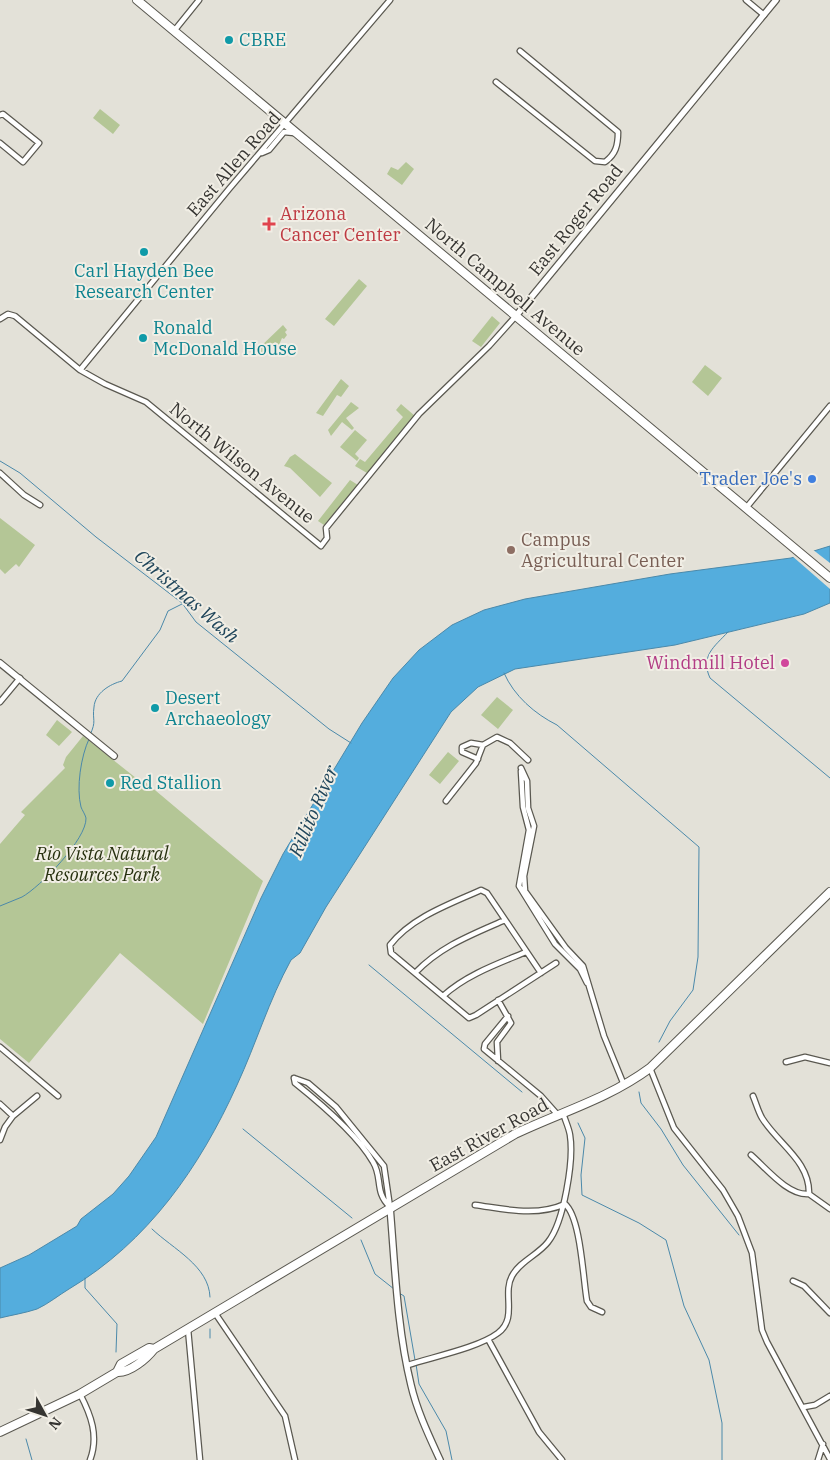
<svg xmlns="http://www.w3.org/2000/svg" width="830" height="1460" font-family="'IBM Plex Serif',serif">
	<style>
		.green { fill: #b4c696 }
		.water { fill: #54addd; stroke: #4b89aa }
		.pier { fill: #e3e1d8 }
		.lines { fill: none; stroke-linecap: round; stroke-linejoin: round }
		.stream { stroke: #4b89aa; stroke-width: 1 }
		.minor-casing { stroke: #5a5850; stroke-width: 7 }
		.tertiary-casing { stroke: #5a5850; stroke-width: 8 }
		.primary-casing { stroke: #5a5850; stroke-width: 10 }
		.minor { stroke: #fff; stroke-width: 4.5 }
		.tertiary { stroke: #fff; stroke-width: 5.5 }
		.primary { stroke: #fff; stroke-width: 8 }
		.culture-dot { fill: #0f9aa8; stroke: #f1eee5; stroke-width: 2 }
		.health-dot { fill: #e0444e; stroke: #f1eee5; stroke-width: 2 }
		.shop-dot { fill: #3f7fe0; stroke: #f1eee5; stroke-width: 2 }
		.education-dot { fill: #8d6e63; stroke: #f1eee5; stroke-width: 2 }
		.hotel-dot { fill: #d1479c; stroke: #f1eee5; stroke-width: 2 }
		.labels { text-anchor: middle; stroke-width: 4; stroke-linejoin: round; paint-order: stroke }
		.culture-label { font-size: 18px; fill: #0d838f; stroke: #f1eee5; text-anchor: start }
		.street-label { font-size: 18px; fill: #363532; stroke: #f1eee5 }
		.health-label { font-size: 18px; fill: #be3a42; stroke: #f1eee5; text-anchor: start }
		.shop-label { font-size: 18px; fill: #366cbe; stroke: #f1eee5; text-anchor: end }
		.education-label { font-size: 18px; fill: #785e54; stroke: #f1eee5; text-anchor: start }
		.hotel-label { font-size: 18px; fill: #b23c85; stroke: #f1eee5; text-anchor: end }
		.park-label { font-size: 18px; font-style: italic; fill: #27310f; stroke: #f1eee5 }
		.water-label { font-size: 19px; font-style: italic; fill: #20465b; stroke: #f1eee5 }
	</style>
	<rect width="100%" height="100%" fill="#e3e1d8"/>
	<path class="green" d="M100 109 120 125 113 134 93 118Z
		M406 162 414 169 402 185 387 174 391 167 398 170Z
		M359 279 367 286 334 326 325 319Z
		M492 316 500 323 481 347 472 341Z
		M283 325 287 330 285 332 287 335 284 339 282 338 279 345 275 342 262 353 258 349Z
		M705 365 722 378 708 396 692 382Z
		M341 379 349 386 341 397 337 395 323 416 316 413Z
		M351 402 359 408 346 418 354 428 352 430 342 422 331 436 328 430Z
		M401 404 415 416 367 473 355 466 360 459 365 462 403 417 396 410Z
		M355 430 367 440 355 454 359 458 357 461 340 447Z
		M295 454 332 483 320 497 290 468 284 466 290 457Z
		M350 480 358 485 324 525 318 521Z
		M0 518 35 545 19 567 16 564 5 574 0 569Z
		M497 697 513 710 498 729 481 715Z
		M57 720 72 732 59 746 46 735Z
		M83 736 141 782 143 780 263 881 203 1024 120 953 29 1063 0 1039V844L25 815 21 812 65 768 63 765 66 757Z
		M448 752 459 761 440 784 429 775Z"/>
	<path class="water" d="M830 546V603L804 614 675 645 515 669 478 687 451 712 326 907 300 953 291 960C269 1000 256 1044 237 1085 200 1167 148 1242 69 1289 59 1295 48 1304 37 1309 25 1313 12 1315 0 1318V1268L29 1255 77 1226 81 1219 113 1194 129 1176 156 1137 261 898 283 854 362 723 393 678 419 650 452 625 484 610 525 599 670 574 791 558Z"/>
	<path class="pier" d="M812 549 830 563V589L791 555Z"/>
	<g class="lines">
		<path class="stream" d="M0 461 20 473 96 537 182 603 196 622 329 729 351 743
			M728 632C714 647 700 656 710 678L830 778
			M504 673C514 696 535 714 557 725L699 847 698 957 693 990 670 1021 659 1042
			M90 735C97 720 92 721 94 707 95 693 110 684 122 681L160 630 168 611 182 604
			M0 906C7 903 15 900 22 897 40 887 87 839 86 818 85 814 82 810 81 807 76 788 81 756 89 739
			M369 965 522 1092
			M639 1092 641 1103 661 1129 683 1165 739 1235
			M578 1123 585 1138 581 1175 582 1195 639 1223 666 1240 684 1306 709 1360 722 1423V1460
			M243 1129 352 1218
			M152 1229C173 1249 209 1266 210 1297
			M361 1240 375 1274 394 1289
			M85 1278V1288L117 1324 116 1352
			M399 1293 404 1296 415 1360
			M210 1329V1338
			M416 1364 419 1384 446 1431 452 1460
			M26 1439 32 1460"/>
		<g class="minor-casing">
			<path id="minor" d="M390 0 229 189 80 370 105 384 146 402 321 546 327 538 326 528 419 414 489 346 515 317
				M746 0 764 15
				M174 31 199 0
				M496 82 595 161 605 162C616 154 618 145 618 132L520 51
				M0 115 3 114 39 143 23 162 0 143
				M262 153 269 150 284 132 294 133
				M0 319 8 314 15 316 80 370
				M0 473 24 495 40 505
				M746 508 830 406
				M0 702 20 678
				M483 745 497 737 510 743 528 760
				M478 759 462 752V747L471 743 483 745
				M521 768 527 781 528 808 534 826 524 876 525 891 566 948 583 966 604 1036 624 1085
				M521 771 523 807 529 830 519 886 555 944 580 969 587 983
				M446 801 476 763 483 745
				M415 973C441 946 471 935 505 920
				M541 973 487 893 481 890C450 904 412 917 390 945L391 953 469 1018 476 1015 556 963
				M443 996C466 975 497 964 526 952
				M508 1016 485 1044 484 1049 541 1096 557 1114
				M0 1047 58 1096
				M498 1061 497 1042 511 1023 498 1000
				M786 1062 805 1057 830 1063
				M650 1068 674 1128 723 1190 738 1216 752 1253 762 1330 767 1342 830 1459
				M294 1078 308 1083 336 1107 384 1166 390 1207
				M294 1078 295 1083C320 1103 357 1134 373 1162 383 1178 374 1192 390 1207
				M753 1096C756 1103 758 1111 762 1118 778 1144 810 1161 809 1194
				M0 1104 13 1116
				M0 1140 5 1127 13 1116 37 1096
				M751 1155C766 1168 788 1196 809 1194
				M809 1194 830 1209
				M565 1204C581 1218 583 1279 587 1301L591 1307 602 1312
				M475 1205C505 1209 536 1217 565 1204
				M793 1281 804 1286 830 1313
				M215 1313 285 1416 295 1460
				M188 1329 200 1460
				M488 1339 539 1432 562 1460
				M408 1365C432 1357 478 1348 498 1333 518 1318 502 1294 512 1276 520 1261 538 1255 548 1242 564 1222 574 1160 570 1135 569 1128 565 1120 563 1113
				M80 1394C91 1415 99 1436 90 1460
				M804 1407 815 1405 830 1396
				M818 1460 823 1444"/>
		</g>
		<g class="tertiary-casing">
			<path id="tertiary" d="M515 317 776 0
				M0 663 114 756
				M390 1207C395 1266 397 1328 411 1385 417 1411 429 1436 440 1460"/>
		</g>
		<g class="primary-casing">
			<path id="primary" d="M137 0 830 578
				M154 1349 149 1348 121 1364 117 1372C130 1373 147 1358 154 1349L515 1134C561 1112 608 1099 650 1068L830 892
				M0 1432 80 1394 117 1372"/>
		</g>
		<use href="#minor" class="minor"/>
		<use href="#tertiary" class="tertiary"/>
		<use href="#primary" class="primary"/>
	</g>
	<g class="culture-dot">
		<circle cx="229" cy="40" r="5"/>
		<circle cx="144" cy="252" r="5"/>
		<circle cx="143" cy="338" r="5"/>
		<circle cx="155" cy="708" r="5"/>
		<circle cx="110" cy="783" r="5"/>
	</g>
	<path class="health-dot" d="M266.5 216.5h5v5h5v5h-5v5h-5v-5h-5v-5h5z"/>
	<circle class="shop-dot" cx="812" cy="479" r="5"/>
	<circle class="education-dot" cx="511" cy="550" r="5"/>
	<circle class="hotel-dot" cx="785" cy="663" r="5"/>
	<g class="labels">
		<g class="culture-label">
			<text x="239" y="46">CBRE</text>
			<text x="144" y="277" text-anchor="middle">Carl Hayden Bee<tspan x="144" dy="21">Research Center</tspan></text>
			<text x="153" y="334">Ronald<tspan x="153" dy="21">McDonald House</tspan></text>
			<text x="165" y="704">Desert<tspan x="165" dy="21">Archaeology</tspan></text>
			<text x="120" y="789">Red Stallion</text>
		</g>
		<g class="street-label">
			<text transform="translate(234 164) rotate(-49)" y="6">East Allen Road</text>
			<text transform="translate(576 220) rotate(-51)" y="6">East Roger Road</text>
			<text transform="translate(505 287) rotate(40)" y="6">North Campbell Avenue</text>
			<text transform="translate(242 463) rotate(39)" y="6">North Wilson Avenue</text>
			<text transform="translate(489 1135) rotate(-29)" y="6">East River Road</text>
		</g>
		<g class="health-label">
			<text x="280" y="220">Arizona<tspan x="280" dy="21">Cancer Center</tspan></text>
		</g>
		<g class="shop-label">
			<text x="802" y="485">Trader Joe's</text>
		</g>
		<g class="education-label">
			<text x="521" y="546">Campus<tspan x="521" dy="21">Agricultural Center</tspan></text>
		</g>
		<g class="hotel-label">
			<text x="775" y="669">Windmill Hotel</text>
		</g>
		<g class="park-label">
			<text x="102" y="860">Rio Vista Natural<tspan x="102" dy="21">Resources Park</tspan></text>
		</g>
		<g class="water-label">
			<text transform="translate(187 596) rotate(41)" y="7">Christmas Wash</text>
			<text transform="translate(313 811) rotate(-67)" y="7">Rillito River</text>
		</g>
	</g>
	<g transform="translate(45 1415) rotate(130)" stroke="#f1eee5" stroke-width="4" paint-order="stroke">
	<path d="M0-4L9 19L0 12L-9 19Z" fill="#363532"/>
	<text y="-8" font-size="14" font-weight="bold" text-anchor="middle" fill="#363532">N</text>
	</g>
</svg>
